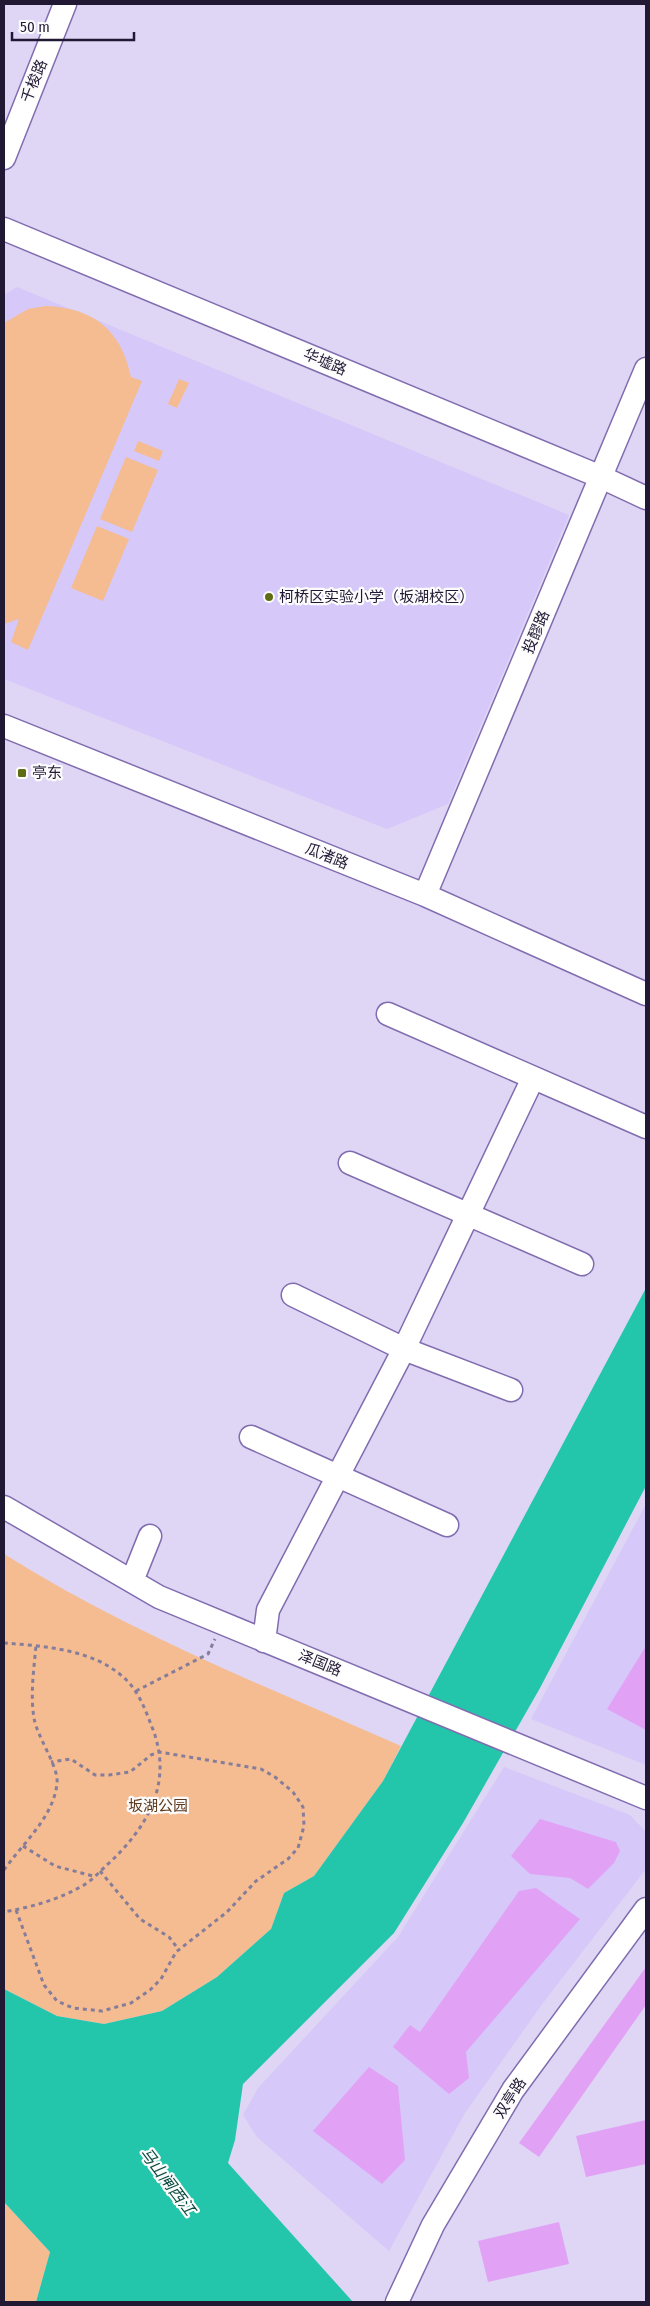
<svg xmlns="http://www.w3.org/2000/svg" width="650" height="2306" font-family="'Fira Sans Condensed','Noto Sans SC',sans-serif">
	<style>
		.built { fill: #d6c8f9 }
		.green { fill: #f5bc91 }
		.water { fill: #24c6ab }
		.building { fill: #e1a2f5 }
		.lines { fill: none; stroke-linecap: round; stroke-linejoin: round }
		.minor-casing { stroke: #816caf; stroke-width: 25 }
		.path { stroke: #867d9a; stroke-width: 3; stroke-dasharray: 4 4; stroke-linecap: butt }
		.minor { stroke: #fff; stroke-width: 22 }
		.poi-dot { fill: #5f6c14; stroke: #fcfcfc; stroke-width: 2 }
		.labels { text-anchor: middle; stroke-width: 4.5; stroke-linejoin: round; paint-order: stroke }
		.street-label { font-size: 15px; fill: #211833; stroke: #fcfcfc }
		.poi-label { font-size: 15px; fill: #211833; stroke: #fcfcfc; text-anchor: start }
		.park-label { font-size: 15px; fill: #5c391d; stroke: #fcfcfc }
		.water-label { font-size: 16px; font-style: italic; fill: #0a4b40; stroke: #fcfcfc }
	</style>
	<rect width="100%" height="100%" fill="#ded6f4"/>
	<path class="built" d="M17 287 569 515 448 804 387 829 4 679V295Z
		M646 1504V1765L531 1719Z
		M504 1767 630 1815 646 1832V1869L543 2003 465 2113 389 2251 257 2137 243 2115 258 2088 398 1937Z"/>
	<path class="green" d="M46 306C94 308 121 330 131 377L142 381 28 650 11 642 19 619 4 624V323L28 309Z
		M179 379 189 383 177 408 168 404Z
		M138 441 163 451 159 461 134 451Z
		M126 457 158 470 132 532 100 519Z
		M97 526 129 539 103 601 71 588Z
		M4 1554C128 1632 267 1687 401 1746L383 1781 314 1876 284 1893 271 1929 217 1977 162 2011 104 2024 57 2016 4 1989Z
		M4 2202 50 2252 36 2302H4Z"/>
	<path class="water" d="M646 1288V1486L540 1688 463 1823 394 1933 243 2084 235 2140 228 2163 353 2302H36L50 2252 4 2202V1989L57 2016 104 2024 162 2011 217 1977 271 1929 284 1893 314 1876 383 1781Z"/>
	<path class="building" d="M646 1646V1730L607 1709Z
		M540 1819 616 1842 620 1851 614 1863 588 1889 570 1878 530 1874 511 1856Z
		M536 1888 580 1919 466 2052 469 2078 449 2094 393 2047 410 2025 420 2032 519 1891Z
		M646 1967V2005L539 2157 519 2143Z
		M369 2067 398 2086 405 2160 382 2184 313 2131Z
		M646 2120V2164L586 2177 576 2136Z
		M559 2222 569 2264 488 2282 478 2241Z"/>
	<g class="lines">
		<g class="minor-casing">
			<path id="minor" d="M4 158 65 4
				M4 229 601 477 646 498
				M4 726 425 895 646 994
				M425 895 646 369
				M388 1014 646 1127
				M350 1163 582 1264
				M293 1295 404 1349 511 1390
				M251 1437 447 1525
				M4 1507 159 1597 646 1798
				M132 1581 150 1536
				M264 1641 268 1610 404 1349 533 1078
				M397 2302 433 2225 513 2090 646 1909"/>
		</g>
		<path class="path" d="M4 1643C43 1646 91 1649 122 1676 138 1689 145 1709 152 1727 174 1782 148 1827 108 1864 100 1871 92 1881 82 1886 58 1900 31 1907 4 1912
			M136 1691 208 1654 215 1639
			M23 1846 55 1866 93 1876
			M4 1870C22 1844 54 1817 57 1783 59 1767 37 1737 34 1718 30 1694 34 1669 36 1645
			M100 1871 140 1919 169 1937 179 1950
			M16 1910 44 1985 57 2001 73 2008 102 2011 131 2003 150 1990 161 1979 176 1952 227 1912 256 1881 288 1859 298 1848 304 1826 303 1807 293 1792 275 1777 261 1769 159 1752 151 1755 130 1772 109 1775H95L71 1759 51 1762"/>
		<use href="#minor" class="minor"/>
	</g>
	<g class="poi-dot">
		<circle cx="269" cy="597" r="5"/>
		<rect x="17" y="768" width="10" height="10" rx="2.5"/>
	</g>
	<g class="labels">
		<g class="street-label">
			<text transform="translate(34 81) rotate(-68)" y="5">千梭路</text>
			<text transform="translate(325 362) rotate(23)" y="5">华墟路</text>
			<text transform="translate(536 632) rotate(-67)" y="5">投醪路</text>
			<text transform="translate(327 856) rotate(22)" y="5">瓜渚路</text>
			<text transform="translate(320 1663) rotate(22)" y="5">泽国路</text>
			<text transform="translate(510 2098) rotate(-57)" y="5">双亭路</text>
		</g>
		<g class="poi-label">
			<text x="279" y="602">柯桥区实验小学（坂湖校区）</text>
			<text x="32" y="778">亭东</text>
		</g>
		<g class="park-label">
			<text x="158" y="1811">坂湖公园</text>
		</g>
		<g class="water-label">
			<text transform="translate(168 2181) rotate(53)" y="6">马山闸西江</text>
		</g>
	</g>
	<rect width="650" height="2306" fill="none" stroke="#211833" stroke-width="10"/>
	<path d="M12 32v8h122v-8" fill="none" stroke="#211833" stroke-width="2.5"/>
	<text x="20" y="32" font-size="15" fill="#211833" stroke="#fcfcfc" stroke-width="4" paint-order="stroke">50 m</text>
</svg>
